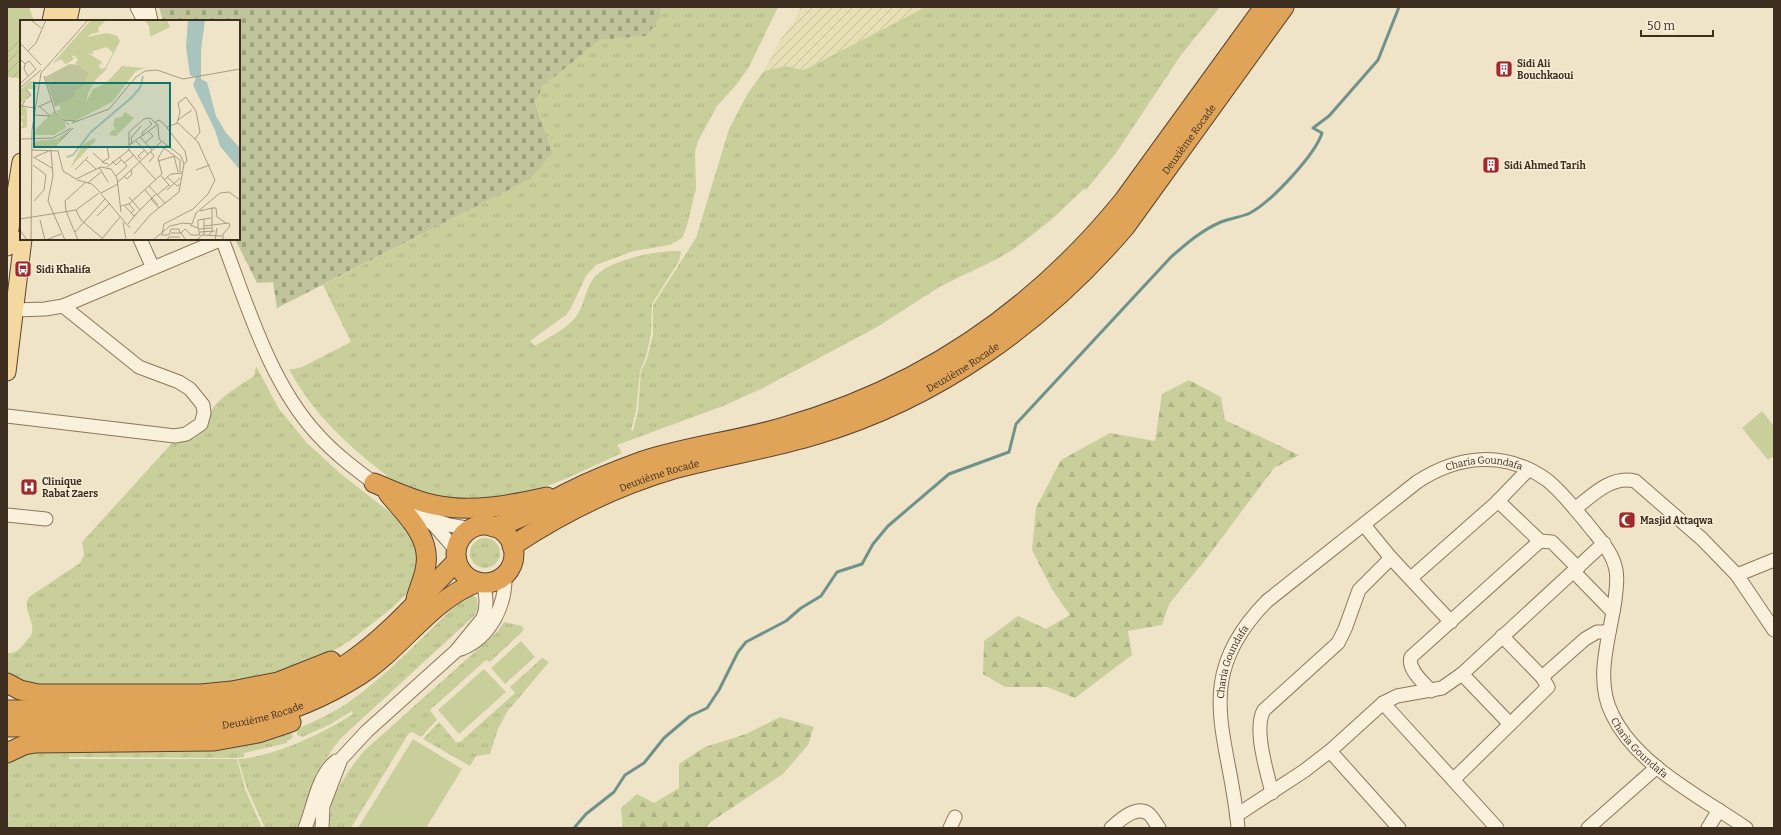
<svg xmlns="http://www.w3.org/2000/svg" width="1781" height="835" font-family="Bitter,serif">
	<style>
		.farmland { fill: url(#farmland-furrows) }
		.grass { fill: url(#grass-tufts) }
		.forest { fill: url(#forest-firs) }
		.cemetery { fill: url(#cemetery-stones) }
		.park { fill: #c9cf9b }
		.garden { fill: url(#garden-furrows) }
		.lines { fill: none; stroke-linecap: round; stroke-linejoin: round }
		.stream { stroke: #6f938a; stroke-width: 3 }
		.minor-casing { stroke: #8d765c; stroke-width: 15 }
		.major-casing { stroke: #5b4430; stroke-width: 19 }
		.highway-casing { stroke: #5b4430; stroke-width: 21 }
		.minor { stroke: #faf1dc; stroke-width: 13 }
		.major { stroke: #f3d9a0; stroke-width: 17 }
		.highway { stroke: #e0a458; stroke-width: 19 }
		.labels { text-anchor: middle; stroke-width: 3; stroke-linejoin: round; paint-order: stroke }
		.poi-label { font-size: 10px; font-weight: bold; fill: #3d2e20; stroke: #f7eed8; text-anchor: start }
		.street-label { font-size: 10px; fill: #3d2e20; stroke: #f7eed8 }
		.inset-river { fill: none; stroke: #a9c4bc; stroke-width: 2 }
		.inset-road { fill: none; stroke: #a89b85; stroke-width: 1 }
		.view { fill: #0f766e; fill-opacity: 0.15; stroke: #0f766e; stroke-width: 2 }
		.inset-edge { fill: none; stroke: #3d2e20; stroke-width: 2 }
	</style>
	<defs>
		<pattern id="farmland-furrows" width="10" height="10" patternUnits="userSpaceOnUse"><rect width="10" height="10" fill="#e6deb5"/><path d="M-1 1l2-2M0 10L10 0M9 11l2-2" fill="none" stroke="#c6bf9b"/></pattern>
		<pattern id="grass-tufts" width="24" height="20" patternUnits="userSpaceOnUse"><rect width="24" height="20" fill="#c9cf9b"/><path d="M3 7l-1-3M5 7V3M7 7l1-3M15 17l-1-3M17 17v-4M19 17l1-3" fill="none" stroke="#aeb285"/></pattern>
		<pattern id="forest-firs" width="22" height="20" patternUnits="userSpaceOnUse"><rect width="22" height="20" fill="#c9cf9b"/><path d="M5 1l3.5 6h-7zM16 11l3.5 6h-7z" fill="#aeb285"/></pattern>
		<pattern id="cemetery-stones" width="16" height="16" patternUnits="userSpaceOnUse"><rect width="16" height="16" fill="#bfc49a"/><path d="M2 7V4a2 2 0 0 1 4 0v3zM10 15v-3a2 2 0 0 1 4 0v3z" fill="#9ca07d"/></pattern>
		<pattern id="garden-furrows" width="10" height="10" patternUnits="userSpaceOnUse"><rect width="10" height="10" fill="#c9cf9b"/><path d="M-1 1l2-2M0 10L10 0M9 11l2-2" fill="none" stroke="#aeb285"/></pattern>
	</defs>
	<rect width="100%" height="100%" fill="#f0e4c8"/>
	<path class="farmland" d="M801 7H926L806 69 801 70 787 66 764 71 780 40 795 20Z"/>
	<path class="grass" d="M661 7H778L749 67 737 84 717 106 698 141 695 152 696 189 686 229 682 238 670 245 634 251 596 265 586 276 571 308 566 315 530 341 535 346C547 338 565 330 575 318 584 307 585 290 593 279 607 260 657 250 680 251L681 253 679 261 652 304 651 334 646 357 640 371 636 411 631 430 633 431 638 411 641 371 647 359 653 335V305L696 238 729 129 748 93 764 71 787 66 801 70 806 69 926 7H1220L1181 55 1116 153 1086 190 1084 189 1051 220 1014 249 997 259 941 286 877 327 761 389 723 406 617 445 622 453C593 466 562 482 532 491 501 501 450 504 418 493 396 485 378 469 360 454 331 429 307 403 289 369H295L300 367V368L351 342 323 285 532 178 553 153 535 101 543 86 600 40 647 36 660 17Z
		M256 366 279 409 307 443 341 474 405 524 420 551 416 584 392 608 351 640 328 654 298 668 223 685 30 687 7 674V653C15 654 18 650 23 645 26 641 29 638 31 635 37 622 21 610 29 597L80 563 84 555 82 542 174 441C190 442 203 436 209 421 211 417 210 412 212 409 222 395 241 385 254 376Z
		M470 553a15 15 0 1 1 30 0a15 15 0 1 1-30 0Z
		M472 595 477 598 478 608 475 615 340 739 331 751 316 776 297 828H265L247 789 238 759C273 757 324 733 353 714L352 711 329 725 302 737 297 735V729C315 721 333 713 349 702 390 673 424 635 460 601Z
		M504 622 522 626 524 630 490 662 486 660 430 710 437 720 421 737 412 732 409 733 351 828H330C326 800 347 772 364 751L498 631Z
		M542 658 549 662 507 712 498 729 490 754 476 756 470 766 423 739 439 722 456 742H460L515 693 510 687Z
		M290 731 293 736 291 739 287 741V743L244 753V757L236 758 69 757V759H237L245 789 262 828H7V764L22 753Z"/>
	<path class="forest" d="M1189 380 1221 397 1225 420 1299 455 1274 468 1206 559 1169 604 1162 625 1128 631 1132 655 1075 698 1047 687H1005L983 674 984 641 1018 616 1046 629 1070 615 1052 589 1032 550 1036 508 1061 460 1110 433 1155 441 1162 394Z
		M780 717 814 727 808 745 783 774 709 823 706 828H623L621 808 637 794 654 803 679 788V764L705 747 746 734Z"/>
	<path class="cemetery" d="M159 7H661L660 17 647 36 600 40 543 86 535 102 553 153 532 178 277 308 273 282 257 283 235 239H239V21H163Z"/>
	<path class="park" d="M7 7H29L34 21H21V78L7 77Z
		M1762 411 1774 426V456L1768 460 1742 428Z
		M521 641 535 657 505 684 491 668Z
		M484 669 506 692 459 734 438 710Z
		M413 739 462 769 426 828H358Z"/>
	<path class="garden" d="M21 38V78L7 77V42L15 41Z"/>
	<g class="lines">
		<path class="stream" d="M574 828 586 814 614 792 625 775 644 763 664 738 690 716 707 708 719 690 738 652 746 642 786 621 801 608 821 596 837 572 862 564 873 544 888 526 949 474 1009 452 1016 424 1171 257C1187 243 1202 230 1221 222 1231 218 1242 217 1250 213 1271 202 1315 155 1322 133L1313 128 1329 116 1378 60 1399 7"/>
		<g class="minor-casing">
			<g id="minor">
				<path d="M137 7 144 21"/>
				<path d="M148 7 151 21"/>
				<path d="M140 239 153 268"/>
				<path d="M222 239C247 304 270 384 318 435 336 455 359 472 381 488"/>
				<path d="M14 310 45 309 63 306 222 239"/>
				<path d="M7 416 175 436 186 434 201 424 204 413 203 405 190 389 179 382 139 367 63 306"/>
				<path d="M1498 501 1540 541 1552 542 1578 568"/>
				<path d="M402 502 434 525 456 550"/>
				<path d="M1575 509C1592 495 1612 475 1635 481L1702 539 1737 575 1774 630"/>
				<path d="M7 515 46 519"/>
				<path d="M431 519 449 525 472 529"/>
				<path d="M1364 525 1391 558 1451 622"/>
				<path d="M1574 572 1613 612"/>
				<path d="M1737 575 1774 560"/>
				<path d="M1411 578 1496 503 1528 470"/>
				<path d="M461 649C491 637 506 605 505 575"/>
				<path d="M1462 674 1510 724"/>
				<path d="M1542 677 1585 639 1597 632H1609"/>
				<path d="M1431 691C1423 682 1407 669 1411 657L1540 541"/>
				<path d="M1383 703 1497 828"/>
				<path d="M1330 751 1399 828"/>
				<path d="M1454 779 1548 687 1542 677 1502 636"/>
				<path d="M1272 793C1267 772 1253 728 1264 710L1338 643 1345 629 1359 590 1391 558"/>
				<path d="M1237 815 1304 771 1330 751 1383 703 1397 696 1442 688 1462 674 1604 543"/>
				<path d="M305 828C314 807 317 776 336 761"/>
				<path d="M322 828 323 806 341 759 367 731 456 651 483 618C488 606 486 595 483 583"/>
				<path d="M950 828 955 817"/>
				<path d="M1111 828C1120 820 1138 803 1150 815 1153 818 1156 824 1159 828"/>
				<path id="s1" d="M1238 828C1230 735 1189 680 1267 601L1417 482C1458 455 1505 450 1547 480 1562 492 1574 508 1586 522 1598 538 1612 550 1616 570 1618 580 1616 590 1615 600 1610 637 1594 678 1612 714 1636 765 1701 797 1746 828"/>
				<path d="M1588 828 1657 767"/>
				<path d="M1708 828 1719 810"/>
			</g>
		</g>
		<g class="major-casing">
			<path id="major" d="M51 21 54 7
				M68 21 71 7
				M7 247 21 162
				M7 372 23 239"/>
		</g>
		<g class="highway-casing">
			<g id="highway">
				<path d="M374 483C394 491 414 501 435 505 472 513 511 505 547 497"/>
				<path d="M388 493C404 513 430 535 426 564 425 576 419 588 416 599"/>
				<circle cx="485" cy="554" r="29"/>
				<path d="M493 527C521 521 544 504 569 492 593 480 618 470 643 461 689 446 738 441 784 427 922 388 1034 311 1124 200L1264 7"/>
				<path id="s2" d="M512 546C563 512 616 486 674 469 721 456 769 449 815 435 937 399 1043 323 1125 227L1284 7"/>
				<path d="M7 683 20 690 38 694H201L232 691 278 682 331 661"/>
				<path d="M7 710 205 709C257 706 307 692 351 661 390 634 423 595 457 561"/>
				<path id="s3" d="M7 727C49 727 92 726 134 726 158 726 183 727 207 726 262 723 314 704 360 675 403 647 430 600 478 582"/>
				<path d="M7 753 24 745 35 743 214 741 258 733 291 722"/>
			</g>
		</g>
		<use href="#minor" class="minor"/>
		<use href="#major" class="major"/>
		<use href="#highway" class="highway"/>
	</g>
	<defs>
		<g id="building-square" transform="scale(0.9)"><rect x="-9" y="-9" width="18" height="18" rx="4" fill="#9e2a2b" stroke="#f7eed8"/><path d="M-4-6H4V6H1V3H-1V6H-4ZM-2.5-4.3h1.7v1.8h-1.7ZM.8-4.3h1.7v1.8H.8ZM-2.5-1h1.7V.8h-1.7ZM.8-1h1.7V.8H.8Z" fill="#fff"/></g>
		<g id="bus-square" transform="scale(0.9)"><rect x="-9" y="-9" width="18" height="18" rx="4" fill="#9e2a2b" stroke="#f7eed8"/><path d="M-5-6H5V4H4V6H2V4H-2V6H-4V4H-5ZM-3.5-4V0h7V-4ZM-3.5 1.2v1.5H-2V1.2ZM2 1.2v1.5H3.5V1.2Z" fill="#fff"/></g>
		<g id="hospital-square" transform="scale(0.9)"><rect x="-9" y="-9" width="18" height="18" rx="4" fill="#9e2a2b" stroke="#f7eed8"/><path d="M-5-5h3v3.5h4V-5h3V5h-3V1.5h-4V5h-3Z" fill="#fff"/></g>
		<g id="mosque-square" transform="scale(0.9)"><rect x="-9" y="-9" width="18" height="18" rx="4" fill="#9e2a2b" stroke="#f7eed8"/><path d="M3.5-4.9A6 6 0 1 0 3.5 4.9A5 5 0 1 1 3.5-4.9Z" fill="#fff"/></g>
	</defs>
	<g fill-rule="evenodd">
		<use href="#building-square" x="1504" y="69"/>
		<use href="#building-square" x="1491" y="165"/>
		<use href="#bus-square" x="23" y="269"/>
		<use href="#hospital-square" x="29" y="487"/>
		<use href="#mosque-square" x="1627" y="520"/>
	</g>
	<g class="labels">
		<g class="poi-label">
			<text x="1517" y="67">Sidi Ali<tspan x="1517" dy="12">Bouchkaoui</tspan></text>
			<text x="1504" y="169">Sidi Ahmed Tarih</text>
			<text x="36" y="273">Sidi Khalifa</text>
			<text x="42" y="485">Clinique<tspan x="42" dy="12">Rabat Zaers</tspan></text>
			<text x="1640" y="524">Masjid Attaqwa</text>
		</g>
		<g class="street-label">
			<text dy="4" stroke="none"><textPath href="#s2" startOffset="812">Deuxième Rocade</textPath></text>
			<text dy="4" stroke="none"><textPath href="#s2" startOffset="488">Deuxième Rocade</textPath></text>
			<text dy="4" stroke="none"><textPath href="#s1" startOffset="505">Charia Goundafa</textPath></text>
			<text dy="4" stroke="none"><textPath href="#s2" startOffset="164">Deuxième Rocade</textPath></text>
			<text dy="4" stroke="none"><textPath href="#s1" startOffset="170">Charia Goundafa</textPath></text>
			<text dy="4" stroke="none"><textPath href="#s3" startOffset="257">Deuxième Rocade</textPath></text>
			<text dy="4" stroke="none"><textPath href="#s1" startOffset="877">Charia Goundafa</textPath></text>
		</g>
	</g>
	<g transform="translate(20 20)">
		<rect width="220" height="220" fill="#f0e4c8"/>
		<path d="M71 0H86L78 8 79 12 71 14 67 17 87 13 97 16 100 21 85 51 77 58 68 73 66 82 73 69 86 63 102 46 126 48 116 51 92 82 55 101 45 100 36 91 41 89 39 85 55 77 56 70 65 64 69 53 55 43 58 40 54 35 52 37 54 39 48 43 45 44 41 39 32 44ZM87 27 93 33 85 48 81 49 77 44 79 46 82 42 68 33 73 34V31ZM34 91 45 103 46 108 34 115H15L16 109ZM50 109 35 128 14 127 16 121 37 119Z" fill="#c9cf9b" fill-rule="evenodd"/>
		<path d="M105 92 114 98 96 116 89 115 92 110H96L93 105 95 98 102 97ZM74 118 76 120 50 148 62 125Z" fill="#c9cf9b"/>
		<path d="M124 0H147L150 7 130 17 129 6Z" fill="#c9cf9b"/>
		<path d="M50 44 58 45 69 53 64 66 56 70 55 77 35 87 25 57Z" fill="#bfc49a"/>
		<path d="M10 61H15L12 65 15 66 17 63 16 69H7L10 75 1 83 7 90V107L0 109 3 104 0 99 5 96 0 97V70Z" fill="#c9cf9b"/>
		<path d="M168 0H185L181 30V59L187 62 196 96 206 113 220 128V150L200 126 195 110 173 65 176 58 170 55 166 27Z" fill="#a9c4bc"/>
		<path class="inset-river" d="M47 137 53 135 71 112 111 78 120 68 123 56"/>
		<path class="inset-road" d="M11 0 21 8M0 23 21 45M8 31 16 23 26 0M0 39 5 44 4 49 8 56M24 56 35 92 49 105M0 64 16 49 9 41 5 44M0 68 21 50M6 79 11 75 6 69M5 80 2 86 14 88M18 87 31 81M15 95 30 96 19 86M43 100 55 101M158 100 172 90M135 102 139 100 144 104 165 131 167 141 164 144M52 103 89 89 116 57 125 51 137 50 163 59 220 49M157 103 160 92 158 83 166 77 176 91 180 112 175 119M123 116 122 113 132 104 129 101M120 117 132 130M0 119 33 118 51 108M40 121 53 108M116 121 128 134M125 123 133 116 129 112M112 124 111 118 121 106M109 125 137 105M87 126 89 138 82 142 88 144M144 128 160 140V152M12 130 38 131 43 151 56 159 81 147 91 149 97 158 101 192M31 130 33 156 28 181 45 220M109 130V112L124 99 130 98 138 105 139 119 161 136 164 144 159 172 130 195 114 214M109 130 136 160M73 133 82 141M154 136 158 152M13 137 32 148M15 137 31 130M121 139 118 136 125 130M66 140 76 149M92 141 96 145 101 140M138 141 155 136M129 142 134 136 130 131M104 143 114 135M13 145 26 155 24 170 14 181M79 147 88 162M87 147 109 130M55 150 68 137M176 150 190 145M96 156 107 146 99 137M104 156 107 159 112 154 111 150M141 156 150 166M147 157 157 166 160 164M57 160 72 164 81 173M144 160 151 154 162 153M98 162 141 122M68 163 81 152M129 166 145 183M125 170 138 185M147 170 160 158M81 173 98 164M81 174 110 208M137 175 149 165M109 177 120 190M131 179 139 188M109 184 114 190 111 193M101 186 109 184 142 154 138 138 146 125M105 186 115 197M56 190 61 200 82 218M180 191 192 188M77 196 90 183M114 196 136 174M0 199 56 190 79 173M20 200 25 220M103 202 106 220M108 204 117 193M170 205 178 208 180 215M184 206 209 203 210 206 203 214V220M178 208V200L184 199M179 209 191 208M0 210 7 220M55 212 85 179M180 212 195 211M151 213H161L166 220M161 213 165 209 171 215H180M142 214 144 204 173 189 188 174 195 160 178 122 158 103 147 107M141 215H149L151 209H159L160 213M184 215V199L191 198M189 215 192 211V188H196L197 197 206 203M11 220 12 110 21 53 68 0M26 220 41 214M58 220 46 191 45 181 66 162M81 220 100 197M133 220 150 206 163 203 172 204 176 193 200 173 209 172 220 180M147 220 149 217H160M177 220 182 215 202 216M195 220 197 208"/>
		<path class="view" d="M14 63H150V127H14Z"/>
		<rect width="220" height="220" class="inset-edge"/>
	</g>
	<rect width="1781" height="835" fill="none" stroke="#3d2e20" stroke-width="16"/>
	<path d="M1641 30v6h72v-6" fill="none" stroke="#3d2e20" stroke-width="2"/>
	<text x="1647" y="30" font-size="12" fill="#3d2e20" stroke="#f7eed8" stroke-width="3" paint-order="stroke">50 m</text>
</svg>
